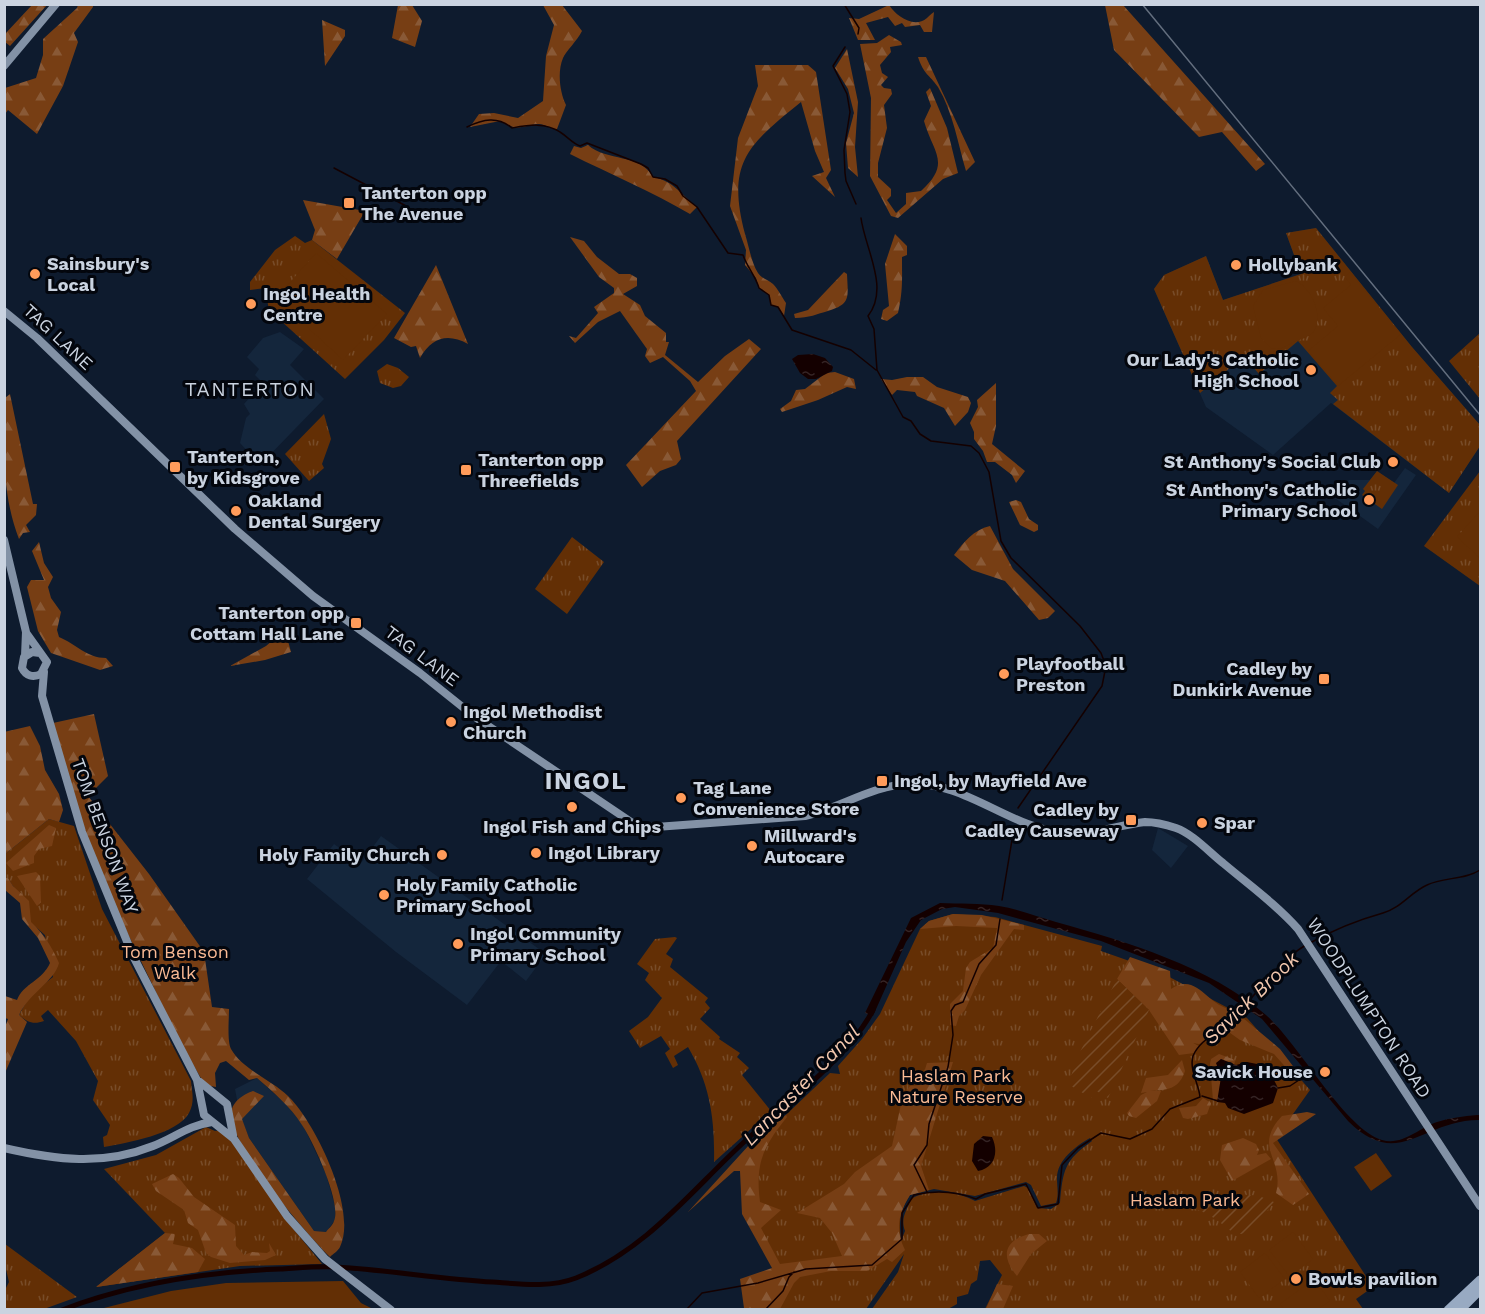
<svg xmlns="http://www.w3.org/2000/svg" width="1485" height="1314" font-family="'Work Sans',sans-serif">
	<style>
		.built { fill: #14263c }
		.grass { fill: url(#grass-tufts); fill-rule: evenodd }
		.forest { fill: url(#forest-firs) }
		.garden { fill: url(#garden-furrows) }
		.pitch { fill: #632f05 }
		.water { fill: url(#water-ripples) }
		.lines { fill: none; stroke-linecap: round; stroke-linejoin: round }
		.stream { stroke: #140000; stroke-width: 1.5 }
		.canal { stroke: #140000; stroke-width: 5 }
		.major { stroke: #8392a6; stroke-width: 8 }
		.highway { stroke: #98aac2; stroke-width: 9 }
		.rail { stroke: #636e7e; stroke-width: 1.5 }
		.poi-dot { fill: #ff9b5a; stroke: #03060d; stroke-width: 2 }
		.labels { text-anchor: middle; stroke-width: 6; stroke-linejoin: round; paint-order: stroke }
		.poi-label { font-size: 18px; font-weight: bold; fill: #cad3e0; stroke: #03060d; text-anchor: start }
		.street-label { font-size: 18px; fill: #cad3e0; stroke: #03060d }
		.park-label { font-size: 18px; fill: #faba94; stroke: #03060d }
		.neighbourhood-label { font-size: 20px; letter-spacing: 1.5px; fill: #cad3e0; stroke: #03060d }
		.water-label { font-size: 20px; font-style: italic; fill: #f2c7ae; stroke: #03060d }
		.district-label { font-size: 24px; font-weight: bold; letter-spacing: 1.5px; fill: #cad3e0; stroke: #03060d }
	</style>
	<defs>
		<pattern id="grass-tufts" width="24" height="20" patternUnits="userSpaceOnUse" patternTransform="scale(1.5)"><rect width="24" height="20" fill="#632f05"/><path d="M3 7l-1-3M5 7V3M7 7l1-3M15 17l-1-3M17 17v-4M19 17l1-3" fill="none" stroke="#784c29"/></pattern>
		<pattern id="forest-firs" width="22" height="20" patternUnits="userSpaceOnUse" patternTransform="scale(1.5)"><rect width="22" height="20" fill="#773e14"/><path d="M5 1l3.5 6h-7zM16 11l3.5 6h-7z" fill="#895936"/></pattern>
		<pattern id="garden-furrows" width="10" height="10" patternUnits="userSpaceOnUse" patternTransform="scale(1.5)"><rect width="10" height="10" fill="#632f05"/><path d="M-1 1l2-2M0 10L10 0M9 11l2-2" fill="none" stroke="#784c29"/></pattern>
		<pattern id="water-ripples" width="26" height="14" patternUnits="userSpaceOnUse" patternTransform="scale(1.5)"><rect width="26" height="14" fill="#140000"/><path d="M2 4q2-2 4 0t4 0M15 11q2-2 4 0t4 0" fill="none" stroke="#352425"/></pattern>
	</defs>
	<rect width="100%" height="100%" fill="#0e1b2e"/>
	<path class="built" d="M1316 228 1412 347 1480 425V446L1449 493 1331 403 1273 455 1206 407 1154 289 1164 275 1206 256 1223 300 1301 274 1286 233Z
		M280 332 304 349 290 365 324 399 260 465 240 443 246 418 250 414 244 404 263 383 255 375 259 369 247 357 263 338Z
		M1405 468 1416 475 1378 529 1335 498 1349 480H1370L1377 471 1394 483Z
		M1158 828 1188 846 1171 868 1152 850Z
		M381 836 546 954 526 981 501 961 467 1005 396 952 307 879 334 844 361 863Z
		M257 1078 286 1104 303 1125 326 1174 335 1206V1220L326 1232 314 1231 249 1138 240 1116 235 1089Z"/>
	<path class="grass" d="M1316 228 1412 347 1480 425V446L1449 493 1333 404 1338 400 1330 393 1337 386 1298 341 1259 374 1244 356 1200 393 1154 289 1164 275 1206 256 1223 300 1301 274 1286 233Z
		M295 236 305 243 312 240 405 313 384 340 345 379 269 310 265 288 250 290V282L275 250Z
		M1480 333V399L1449 361Z
		M387 364 398 368 409 377 401 386 393 388 380 383 377 371Z
		M324 414 331 439 322 464 324 468 309 481 285 454Z
		M1377 471 1398 485 1382 509 1362 495 1365 491 1363 489Z
		M1480 471V586L1424 546Z
		M572 537 604 562 567 614 535 589Z
		M49 819 74 826 102 909 191 1081C192 1092 195 1102 189 1113 178 1134 126 1143 104 1147L103 1137 107 1135 110 1125 93 1100 98 1081 76 1041 48 1010 41 1016 44 1021C33 1025 27 1022 19 1015L31 994 53 977 45 935 30 922C27 891 20 900 8 878H5V854Z
		M953 914 995 917 1102 946 1101 951 1158 971 1247 1018 1310 1090 1276 1138 1373 1287 1356 1299 1363 1309H985L1002 1275 990 1260 980 1261 977 1280 971 1284 968 1294 957 1297V1304L948 1309H872L898 1272 904 1254 866 1309H770L782 1272 750 1214 752 1147 830 1073 840 1074 838 1066 862 1039 880 1014 920 929 929 921ZM1090 1138 1092 1141C1064 1161 1063 1170 1060 1203L1051 1209 1037 1208 1028 1188 1024 1186 975 1201C957 1191 929 1188 911 1199 907 1211 900 1217 905 1231L901 1241C899 1222 899 1212 910 1195L934 1189 975 1196 1026 1182 1031 1185 1041 1206 1056 1203C1059 1195 1057 1187 1057 1178 1057 1160 1076 1146 1090 1138Z
		M675 937 677 938 666 954 673 959 670 967 708 998 705 1002 710 1008 700 1019 720 1037 719 1039 740 1053 737 1057 749 1068 742 1075 771 1111 714 1162C715 1119 710 1084 688 1047L674 1056 678 1065 673 1068 665 1053 670 1049 661 1036 640 1048 629 1031 648 1017 662 998 645 980 649 973 637 964 655 939Z
		M206 1127 215 1131 226 1130 291 1226 322 1264 240 1266 96 1287 165 1233 104 1169 156 1155Z
		M5 1244 77 1297 44 1309H5V1290L9 1282 5 1265Z"/>
	<path class="forest" d="M32 5H47L10 46 5 42V34Z
		M78 5H93V7L74 33 78 42 63 86 37 134 8 110 5 114V88L36 78 43 55V39L77 8Z
		M398 5H412L422 21 415 47 392 38Z
		M543 5H562L582 31C577 41 566 51 563 58 557 72 560 93 566 105L557 129C550 129 543 123 538 124 519 126 520 132 500 121L470 127 479 114 494 113 518 118 543 101 546 56 554 25Z
		M889 5C896 16 914 29 927 18 929 16 931 14 934 12L932 32H924L920 25 905 27 902 23 895 26 888 17 866 23 875 40H858L849 18 859 19Z
		M1105 5H1123L1265 164 1256 171 1222 132 1199 137 1114 50Z
		M322 20 345 30V36L325 66Z
		M889 35 901 42 902 45 890 47 891 52 880 65 882 73 888 77 881 85 884 88 891 89 892 94 884 105 887 128 878 163V177L891 189V196L887 200 896 213 906 204V193L921 191C952 163 933 153 924 121L931 106 926 92 930 88 947 128 958 173 943 179 898 218 891 216 870 176 871 98 860 44 877 43Z
		M847 49 858 102 855 147 858 177 848 168 846 143 854 113 848 89 835 68Z
		M918 57H926L975 162 966 171C958 144 953 112 938 87 929 74 924 75 918 57Z
		M755 65H808L816 72 831 170 826 178 835 197 812 176 824 172 815 151 801 102C748 145 726 162 745 234 749 246 751 262 758 273 761 278 768 280 773 284 778 289 782 297 786 303L784 316 778 307 771 305 769 295 759 288 756 278 745 265 746 250 730 206 738 138 758 86Z
		M588 145C607 162 640 153 653 177 674 181 681 195 697 207L690 214C651 191 610 174 570 154L574 146 581 148Z
		M303 200 365 211 337 259 312 240 315 230Z
		M895 234 907 246V255L902 257C902 280 903 290 898 313L887 321 881 319 883 310 889 306 885 264Z
		M570 237 584 241 597 257 619 274H630L637 278V286L623 294 640 305 645 316 666 333V342H669L665 355 698 382 725 356 749 339 761 349 677 441 681 459 676 465 660 471 642 487 626 465 696 391 690 381 663 357 650 363 645 356 647 349 620 311 598 322 575 343 569 336 576 338 598 313 594 307 614 293V288L599 277Z
		M436 265 468 344C448 333 432 337 420 358L416 346 411 347 394 338Z
		M844 272 847 274C848 298 851 304 828 311 817 314 809 318 795 318L794 314 808 310Z
		M835 372 854 379 856 389 847 387 818 400 782 412 780 409 791 401 796 390 805 389 826 373Z
		M907 377H923L937 387 968 397 971 403 968 412 955 426 944 408 917 396 915 392 897 390 892 395 881 379 892 380Z
		M996 383V426L992 444 1025 471 1016 483 1012 475 995 462H987L983 451 974 439V432L970 423 978 407 977 400Z
		M10 394 33 504H37L36 515 26 525 30 532 23 533 19 539C1 492 4 447 5 398Z
		M1016 500 1021 502 1029 519 1038 525V530L1034 532 1020 525 1009 502Z
		M990 526 1013 569 1055 611 1048 618 1039 620 1005 581 972 570 954 555C964 542 973 530 990 526Z
		M39 542 44 563 53 577 48 587 51 598 61 612 57 630 59 637C76 644 87 658 106 658L113 666 100 670 51 653 38 631 27 587 31 580H44L32 551Z
		M285 630 291 652 265 660 230 666 266 646Z
		M94 714 108 776 88 796 149 874 204 952 212 1007 229 1009C229 1019 227 1041 231 1049 243 1070 272 1080 288 1096 315 1122 358 1210 340 1247 338 1251 333 1254 330 1257 305 1233 235 1150 231 1117 230 1103 242 1095 253 1091L264 1096 242 1119 249 1138 314 1231 326 1232C328 1229 333 1225 334 1221 342 1203 313 1141 302 1125 290 1106 273 1092 257 1078L249 1080 226 1061 220 1063 215 1073 216 1087 205 1085 181 1044 113 903 83 830 53 723Z
		M30 726 40 746 45 770 59 794 63 810 59 822 49 819 5 854 4 732Z
		M49 825 56 828 52 846 39 849 34 856V863L13 871 6 863Z
		M36 872 40 876 41 902 37 906 17 876Z
		M5 878H8L13 886 29 901 31 922C44 934 52 947 59 963 54 982 30 992 19 1015L27 1022 5 1073V1027L8 1019 5 1018V996L17 1000C23 984 43 980 50 963L38 938 22 919 20 903 5 890Z
		M953 914 982 915 1024 925V930L1014 929 981 975 965 1010 959 1016 956 1026 950 1025V1004L963 991 966 968 970 962 993 948 997 928 956 926 920 929 929 921Z
		M1130 957 1170 971 1171 989C1197 971 1208 1007 1231 1009L1235 1015 1216 1034 1199 1044 1193 1043 1199 1046 1194 1053 1179 1055 1149 1010 1117 979Z
		M1242 1013 1243 1018 1280 1049 1302 1078 1297 1080 1274 1054 1240 1040 1226 1030Z
		M1219 1054 1235 1060 1234 1066 1218 1072 1221 1079 1218 1099 1213 1100 1210 1064 1211 1059Z
		M1182 1060 1185 1071C1179 1089 1168 1090 1150 1091H1161L1157 1101 1136 1118 1129 1116 1127 1113 1141 1095 1147 1092 1141 1093 1146 1078 1168 1075Z
		M953 1062 921 1166 929 1190 910 1195C898 1214 895 1230 905 1250L892 1262 887 1259 867 1271H831L800 1277 794 1283 780 1309H741L744 1308 740 1279 772 1268 742 1214 740 1171H734L688 1212 750 1144 786 1115 787 1117C763 1147 755 1163 760 1202L781 1210 761 1228 780 1264 842 1256 832 1233 820 1218 797 1213 844 1184 855 1172 892 1146 903 1095 910 1086 920 1085 927 1063Z
		M1203 1098 1211 1103 1207 1114 1188 1119 1183 1118 1179 1108 1196 1106Z
		M1307 1112 1316 1114 1273 1143 1309 1194 1293 1205 1276 1193C1285 1159 1252 1148 1282 1116Z
		M1243 1138 1256 1144 1259 1150 1257 1155 1266 1153 1271 1159 1232 1181 1220 1160 1222 1145Z
		M173 1174 179 1178 194 1197 235 1225 236 1246 244 1255 252 1252 267 1253 270 1251 269 1243 276 1255 265 1260 230 1263 211 1257 206 1253 198 1230 188 1223 184 1210 156 1191 152 1184Z
		M165 1233 175 1234 173 1244 192 1248 205 1259 198 1272 96 1287Z
		M1029 1234H1039L1047 1241 1031 1254 1017 1276C1001 1257 1003 1241 1029 1234Z
		M997 1284 1013 1286 1003 1309H986Z"/>
	<path class="garden" d="M1117 979 1149 1010 1108 1098 1095 1090 1091 1098 1068 1084 1080 1052Z
		M1237 1194 1259 1196 1274 1202C1229 1262 1240 1222 1192 1208Z"/>
	<path class="pitch" d="M316 253 387 314 343 360 276 298Z
		M1350 272 1401 334 1338 386 1308 351 1338 326 1323 308 1351 285 1345 277Z
		M1296 281C1311 288 1324 315 1314 331 1310 337 1300 340 1293 342 1286 346 1280 351 1271 348L1261 338 1253 306 1263 290Z
		M1480 511V558L1457 537Z
		M1376 1153 1392 1176 1371 1191 1354 1167Z
		M1293 1232 1313 1259 1290 1277 1269 1250Z
		M1265 1253 1285 1279 1259 1298 1240 1272Z
		M1314 1279 1330 1301 1318 1309H1284L1280 1304Z
		M343 1281 361 1303 373 1309H100L171 1291 226 1283Z"/>
	<path class="water" d="M813 354 825 358 833 367 832 371 816 379H808L800 373 792 359 798 355Z
		M940 903C960 904 980 903 999 906 1018 909 1038 917 1056 922 1127 942 1209 966 1266 1015 1299 1044 1345 1129 1382 1140 1402 1146 1419 1128 1437 1122 1450 1118 1463 1116 1477 1115H1480V1120C1423 1119 1399 1172 1348 1121L1262 1019 1209 983 1101 941 998 913 955 907 942 909 921 920 906 942 873 1016 865 1013 911 918Z
		M1221 1059 1236 1065 1247 1062 1267 1066 1278 1088 1273 1103 1244 1114 1228 1108 1225 1103 1217 1102 1221 1077 1216 1063Z
		M983 1136 992 1137C999 1152 995 1168 978 1171L972 1161 974 1144Z"/>
	<g class="lines">
		<path class="stream" d="M844 4 859 28 858 34
			M845 47 833 66 847 94 850 112 844 150 845 173 846 181 856 204
			M467 127C483 119 498 116 512 128 529 125 545 122 560 132 568 137 572 143 580 146L587 143 641 164 648 168 653 177 665 179 677 186 683 196 697 207 728 253 743 255C747 267 755 275 759 288L769 295 771 305 778 307 792 330 851 350 876 370
			M334 168 408 207
			M861 218C865 249 890 288 868 316L874 329 877 370 903 417 911 421 920 434 931 441 971 446 979 453 989 472 1001 541 1011 558 1080 626 1101 653 1106 666 1102 686 1018 808
			M1002 900 1014 828
			M1310 943C1333 930 1358 920 1383 913 1401 908 1411 892 1427 885 1443 877 1465 880 1480 870
			M1278 1088 1290 1086 1311 1072
			M1202 1096 1218 1101
			M927 1192 914 1165 927 1145 929 1124 948 1067 953 1035 951 1011 955 1005 963 1002 979 964 996 945 1000 919
			M686 1310 702 1293 758 1283 806 1269 872 1265 902 1239V1213L914 1195C936 1190 955 1191 976 1199L985 1194 1026 1184 1038 1208 1058 1204 1062 1165 1078 1148 1101 1133 1130 1139 1152 1129 1170 1109 1200 1097C1199 1085 1189 1069 1193 1056 1200 1039 1221 1031 1233 1018 1258 994 1275 963 1306 945
			M765 1310 783 1291 789 1277 794 1272"/>
		<path class="canal" d="M62 1310C132 1283 206 1272 280 1269 298 1268 318 1266 336 1267 388 1270 440 1279 493 1282 520 1284 550 1288 576 1278 646 1250 690 1192 744 1142 783 1106 849 1057 873 1010"/>
		<path class="major" d="M4 66 56 4
			M4 311 37 338 235 529 313 596 420 673 475 717 637 826 656 827 805 816C840 808 873 785 909 784 965 781 1008 827 1063 833 1092 836 1117 825 1145 822 1153 822 1167 825 1176 828 1193 834 1209 852 1223 863 1249 885 1276 904 1298 929L1480 1206
			M4 540 26 632 25 656
			M27 634 47 662 41 674C33 678 26 676 22 668L24 657 32 652 40 653
			M44 672 42 696 82 832 133 956 197 1080 204 1115 234 1139 287 1216 325 1259 391 1310
			M200 1082 227 1104 233 1135
			M4 1148C56 1160 103 1166 153 1146 174 1138 189 1125 212 1122"/>
		<path class="highway" d="M1448 1310 1480 1280
			M1460 1310 1480 1290"/>
		<path class="rail" d="M1142 4 1480 415"/>
	</g>
	<g class="poi-dot">
		<rect x="343" y="197" width="12" height="12" rx="3"/>
		<circle cx="1236" cy="265" r="6"/>
		<circle cx="35" cy="274" r="6"/>
		<circle cx="251" cy="304" r="6"/>
		<circle cx="1311" cy="370" r="6"/>
		<circle cx="1393" cy="462" r="6"/>
		<rect x="169" y="461" width="12" height="12" rx="3"/>
		<rect x="460" y="464" width="12" height="12" rx="3"/>
		<circle cx="1369" cy="500" r="6"/>
		<circle cx="236" cy="511" r="6"/>
		<rect x="350" y="617" width="12" height="12" rx="3"/>
		<circle cx="1004" cy="674" r="6"/>
		<rect x="1318" y="673" width="12" height="12" rx="3"/>
		<circle cx="451" cy="722" r="6"/>
		<rect x="876" y="775" width="12" height="12" rx="3"/>
		<circle cx="681" cy="798" r="6"/>
		<circle cx="572" cy="807" r="6"/>
		<rect x="1125" y="814" width="12" height="12" rx="3"/>
		<circle cx="1202" cy="823" r="6"/>
		<circle cx="752" cy="846" r="6"/>
		<circle cx="536" cy="853" r="6"/>
		<circle cx="442" cy="855" r="6"/>
		<circle cx="384" cy="895" r="6"/>
		<circle cx="458" cy="944" r="6"/>
		<circle cx="1325" cy="1072" r="6"/>
		<circle cx="1296" cy="1279" r="6"/>
	</g>
	<g class="labels">
		<g class="poi-label">
			<text x="361" y="199">Tanterton opp<tspan x="361" dy="21">The Avenue</tspan></text>
			<text x="47" y="270">Sainsbury's<tspan x="47" dy="21">Local</tspan></text>
			<text x="1248" y="271">Hollybank</text>
			<text x="263" y="300">Ingol Health<tspan x="263" dy="21">Centre</tspan></text>
			<text x="1299" y="366" text-anchor="end">Our Lady's Catholic<tspan x="1299" dy="21">High School</tspan></text>
			<text x="187" y="463">Tanterton,<tspan x="187" dy="21">by Kidsgrove</tspan></text>
			<text x="478" y="466">Tanterton opp<tspan x="478" dy="21">Threefields</tspan></text>
			<text x="1381" y="468" text-anchor="end">St Anthony's Social Club</text>
			<text x="1357" y="496" text-anchor="end">St Anthony's Catholic<tspan x="1357" dy="21">Primary School</tspan></text>
			<text x="248" y="507">Oakland<tspan x="248" dy="21">Dental Surgery</tspan></text>
			<text x="344" y="619" text-anchor="end">Tanterton opp<tspan x="344" dy="21">Cottam Hall Lane</tspan></text>
			<text x="1016" y="670">Playfootball<tspan x="1016" dy="21">Preston</tspan></text>
			<text x="1312" y="675" text-anchor="end">Cadley by<tspan x="1312" dy="21">Dunkirk Avenue</tspan></text>
			<text x="463" y="718">Ingol Methodist<tspan x="463" dy="21">Church</tspan></text>
			<text x="894" y="787">Ingol, by Mayfield Ave</text>
			<text x="693" y="794">Tag Lane<tspan x="693" dy="21">Convenience Store</tspan></text>
			<text x="1119" y="816" text-anchor="end">Cadley by<tspan x="1119" dy="21">Cadley Causeway</tspan></text>
			<text x="1214" y="829">Spar</text>
			<text x="572" y="833" text-anchor="middle">Ingol Fish and Chips</text>
			<text x="764" y="842">Millward's<tspan x="764" dy="21">Autocare</tspan></text>
			<text x="548" y="859">Ingol Library</text>
			<text x="430" y="861" text-anchor="end">Holy Family Church</text>
			<text x="396" y="891">Holy Family Catholic<tspan x="396" dy="21">Primary School</tspan></text>
			<text x="470" y="940">Ingol Community<tspan x="470" dy="21">Primary School</tspan></text>
			<text x="1313" y="1078" text-anchor="end">Savick House</text>
			<text x="1308" y="1285">Bowls pavilion</text>
		</g>
		<g class="street-label">
			<text transform="translate(58 337) rotate(43)" y="6">TAG LANE</text>
			<text transform="translate(422 656) rotate(37)" y="6">TAG LANE</text>
			<text transform="translate(105 836) rotate(70)" y="6">TOM BENSON WAY</text>
			<text transform="translate(1369 1008) rotate(57)" y="6">WOODPLUMPTON ROAD</text>
		</g>
		<g class="park-label">
			<text x="175" y="958">Tom Benson<tspan x="175" dy="21">Walk</tspan></text>
			<text x="956" y="1082">Haslam Park<tspan x="956" dy="21">Nature Reserve</tspan></text>
			<text x="1185" y="1206">Haslam Park</text>
		</g>
		<g class="neighbourhood-label">
			<text x="250" y="396">TANTERTON</text>
		</g>
		<g class="water-label">
			<text transform="translate(1251 998) rotate(-44)" y="7">Savick Brook</text>
			<text transform="translate(801 1085) rotate(-46)" y="7">Lancaster Canal</text>
		</g>
		<g class="district-label">
			<text x="586" y="789">INGOL</text>
		</g>
	</g>
	<rect width="1485" height="1314" fill="none" stroke="#cad3e0" stroke-width="12"/>
</svg>
